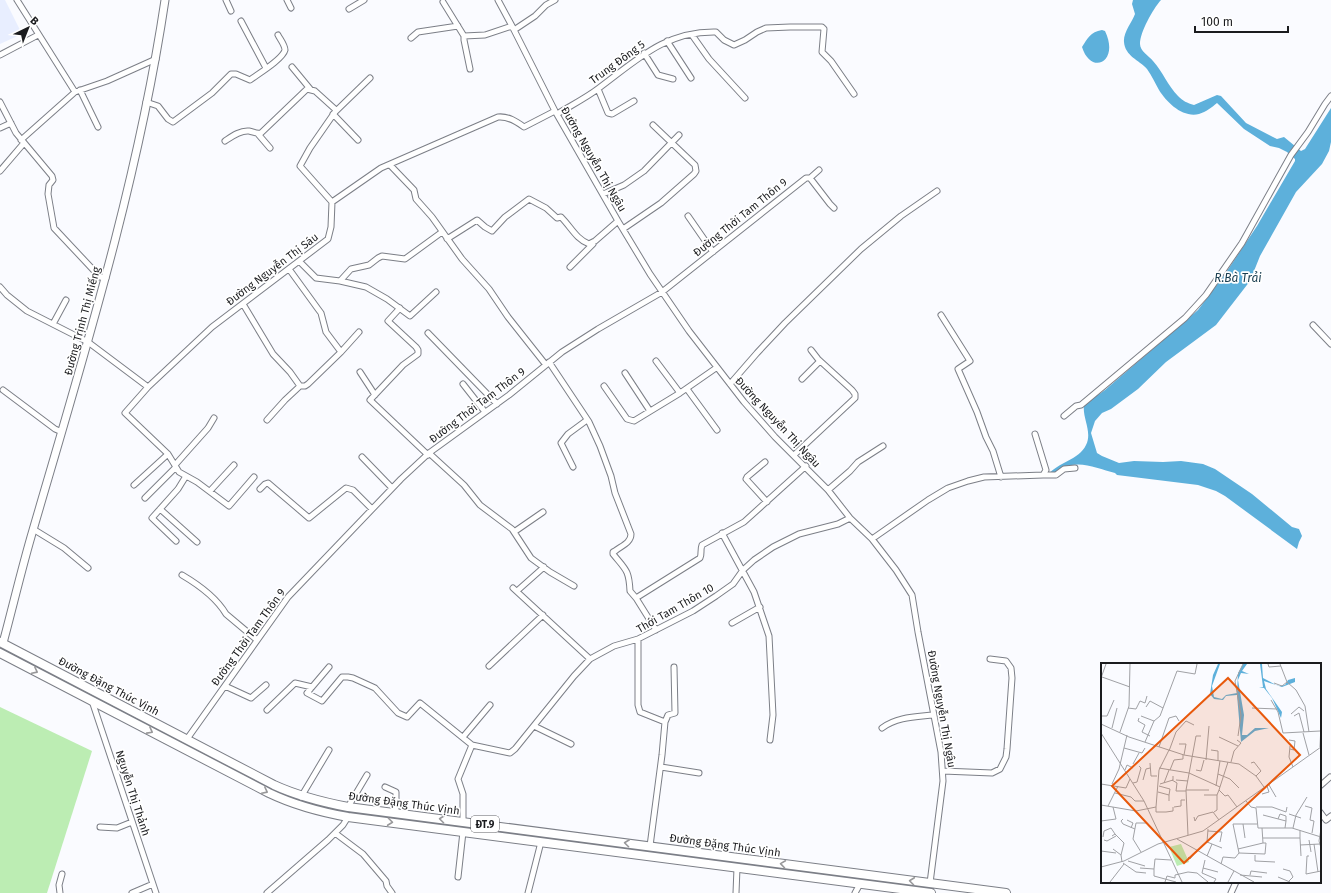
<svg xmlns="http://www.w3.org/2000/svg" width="1331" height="893" font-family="'Fira Sans',sans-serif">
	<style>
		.built { fill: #e8eeff }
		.green { fill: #bcedb3 }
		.water { fill: #5db0db }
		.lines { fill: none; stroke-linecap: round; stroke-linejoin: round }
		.street-casing { stroke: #7c7f87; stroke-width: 7 }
		.secondary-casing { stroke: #7c7f87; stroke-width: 9 }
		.primary-casing { stroke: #7c7f87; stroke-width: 10 }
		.street { stroke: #fff; stroke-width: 5 }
		.secondary { stroke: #fff; stroke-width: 7 }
		.primary { stroke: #fff; stroke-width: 8 }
		.oneway { stroke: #98989a }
		.labels { text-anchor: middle; stroke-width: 3.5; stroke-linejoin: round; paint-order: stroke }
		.shield { fill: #fff; stroke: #5f5f62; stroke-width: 1 }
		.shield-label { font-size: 10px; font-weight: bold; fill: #1a1b1e }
		.street-label { font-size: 11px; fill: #1a1b1e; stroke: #fff }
		.water-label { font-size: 12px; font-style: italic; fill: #173c4f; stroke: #fff }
		.inset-road { fill: none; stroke: #a0a1a5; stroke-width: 1 }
		.view { fill: #e8590c; fill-opacity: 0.15; stroke: #e8590c; stroke-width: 2 }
		.inset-edge { fill: none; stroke: #1a1b1e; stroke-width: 2 }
	</style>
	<rect width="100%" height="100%" fill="#fafbff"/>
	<path class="built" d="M0 0H5L22 34 0 44Z"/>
	<path class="green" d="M0 707 92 751 47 893H0Z"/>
	<path class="water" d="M1133 0H1161C1153 9 1140 32 1140 44 1140 51 1149 56 1153 61 1163 72 1168 86 1178 96 1183 101 1187 103 1194 105L1217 95 1221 96 1246 123 1277 139 1284 137 1301 151 1305 149 1331 108V142L1329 151 1322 164 1296 192 1260 256 1250 281 1216 325 1166 362 1138 389 1111 409 1102 413 1095 421 1091 433 1097 453 1102 456 1119 463 1134 461 1163 462 1181 461 1203 464 1215 469 1252 494 1292 527 1299 529 1302 536 1299 542 1297 549 1225 496 1216 491 1198 485 1117 475 1115 473C1099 469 1081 460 1065 467 1057 471 1058 474 1048 475 1058 462 1079 460 1086 445 1094 429 1077 412 1087 397L1098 395 1105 390 1198 310 1225 274 1257 226 1295 161V159L1287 152 1279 148 1270 146 1244 129 1217 103C1212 107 1206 112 1199 114 1183 118 1167 103 1159 90 1155 83 1152 76 1147 69 1139 60 1125 56 1124 42 1123 33 1132 22 1135 14L1132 4Z
		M1102 30 1105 31C1120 62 1091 76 1082 47 1088 38 1090 32 1102 30Z"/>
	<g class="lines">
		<g class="street-casing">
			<path id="street" d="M17 0 75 92 107 81 156 59
				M226 0 231 11
				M287 0 291 8
				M498 0 512 26 555 111 618 221 650 274 689 331 744 402 775 437 828 490 850 518 872 539 896 570 912 595 918 632 941 752 943 781 930 883
				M443 2 464 36
				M349 9 364 0
				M241 21 266 68
				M514 30 535 16 546 5 555 0
				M692 35 709 59 745 98
				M411 38 418 32 458 26
				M667 41 691 78
				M644 53 658 75 673 79
				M0 55 38 35
				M292 67 311 90
				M470 69 464 40V36L485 35 512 26
				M598 89 608 113 612 114 634 101
				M80 90 98 127
				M0 102 16 133 52 176 53 180 49 185 48 194 54 228 100 277 106 278
				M146 102 158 106 168 119 173 122 212 93 231 74H236L250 80C258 74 283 59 285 50 285 45 280 39 278 35
				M333 114 358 140
				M557 114C570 106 586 98 599 88 637 60 665 31 716 32L724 40 734 45 745 40 757 32 766 28 790 27H822L824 29 822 52 831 61 854 94
				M0 128 11 123
				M258 134 270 148
				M21 140 75 92
				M225 141C231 137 240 130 249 131 254 132 256 134 261 133L307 89 315 91 336 110
				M390 165 414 190 416 199 432 217 462 259 489 289 508 317 546 365
				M0 171 24 143
				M810 178 819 170
				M603 194 624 185 644 171 679 135
				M332 202 300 166 310 148 335 112 370 78
				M688 216 713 252
				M623 229 661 203 694 174 696 171 695 165 653 125
				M447 239 477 220 485 227 492 231 505 217 529 199 546 208 557 218 561 217C571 227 576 239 589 244L595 241 618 221
				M300 262 316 278 340 281 366 287 387 299 410 316 436 292
				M570 267 593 244
				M289 269 318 309 321 313 326 332 341 352 308 384 305 386H300
				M340 281 351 269 369 265 378 258 382 256 405 259 442 232
				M0 287 7 295 27 311 88 342 148 387 212 327 328 239 331 227 332 202 381 168 498 117C508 116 516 121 524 127L555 111
				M243 304 273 354 290 372 300 386 285 400 267 420
				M400 308 388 321 416 347 418 350V354L403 365 370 400 428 455
				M941 315 970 361 958 369 977 412 986 437 993 451 1001 477
				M53 324 66 300
				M1313 325 1331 344
				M428 333 497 404
				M341 352 359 332
				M656 361 680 393
				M549 362 589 422 600 446 611 476 615 493 631 534C631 543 621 546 615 551L613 552V554C626 570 629 570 630 591L636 598 656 630
				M360 372 375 395
				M625 373 650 411
				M802 379 820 361
				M463 384 485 412
				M730 384 757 353 785 323 861 249 901 216 937 191
				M604 386 627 419 634 421 680 393 716 368
				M148 387 125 413 168 454 179 472 197 482 229 506 254 477
				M687 389 717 430
				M3 390 55 429 62 432
				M1064 416 1076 406 1081 405 1087 400 1185 318 1206 295 1242 243 1291 155 1308 132 1325 104 1331 96
				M429 453 464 485 480 505 512 529 531 558 550 572 574 586
				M794 455 855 398V394L852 390 818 359 811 350
				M362 457 392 488
				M765 462 747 477 746 479 767 502
				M175 465 208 428 214 418
				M573 467 561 443 568 434 587 420
				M1043 475H1056L1064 469 1075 468
				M134 485 168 454
				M260 489 265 484 268 483 309 518 346 488 353 490 372 509
				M828 490 850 471 858 462 883 446
				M210 491 234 465
				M145 498 176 467
				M160 509 197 542
				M33 529 64 548 88 568
				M514 532 543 512
				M722 533 754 592 769 636 773 715 770 740
				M872 539 928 500 948 488 968 481 984 477 1043 475 1046 470 1035 434
				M176 541 152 518 178 489 186 476
				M182 575C199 585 216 597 226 614L257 640
				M513 588 590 659 614 646 638 639
				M517 591 544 567
				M636 598 700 558C702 554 700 550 702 545L744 522 806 466
				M732 623 760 607
				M489 666 543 615
				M329 667 307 693 322 701 342 677H348L353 678 375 688 398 713 407 717 420 703 472 745 458 779 463 794V822
				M225 686 251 698 266 685
				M92 701 156 893
				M267 710 295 683 312 687
				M665 722 668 715 675 713 674 667
				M534 726 571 744
				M882 728C897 717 915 717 933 715
				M463 737 490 705
				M187 739 288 597 401 479 429 453 509 395 562 352 598 329 662 292 806 178H810L830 204 834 208
				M472 745 510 753 515 749 574 676 590 659
				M661 767 699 773
				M943 771 992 773 1000 769 1006 757 1007 749 1012 678 1011 668 1006 661 990 659
				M1320 786 1330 777
				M385 787 396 792V813
				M301 797 329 750
				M348 807 367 775
				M1320 812 1326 820 1331 816
				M100 827 117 828 132 822
				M335 833 363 854 386 881 387 886 392 893
				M650 846 662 755 665 722 640 712 638 705V639L693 611 716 596 733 584 743 570 754 560 773 547 799 534 838 524 850 518
				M458 877 463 832
				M60 893 59 885 62 874
				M132 893 153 884
				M267 893 328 840 343 825 348 817
				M528 893 541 842
				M736 893 737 868
				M855 893 860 884
				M1231 893 1236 882"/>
		</g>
		<g class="secondary-casing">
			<path id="secondary" d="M3 643C13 606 22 567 33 530 84 355 138 181 165 0"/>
		</g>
		<g class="primary-casing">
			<path id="primary" d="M0 642 274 785C298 796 322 802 348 807L1006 893
				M0 653 269 793C294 805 320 812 348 817L931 893"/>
		</g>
		<use href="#street" class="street"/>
		<use href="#secondary" class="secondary"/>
		<use href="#primary" class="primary"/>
	</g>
	<defs><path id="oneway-chevron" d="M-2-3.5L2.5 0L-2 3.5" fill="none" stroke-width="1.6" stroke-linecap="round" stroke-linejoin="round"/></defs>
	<g class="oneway">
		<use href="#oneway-chevron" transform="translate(35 671) rotate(27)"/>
		<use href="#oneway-chevron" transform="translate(150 731) rotate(28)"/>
		<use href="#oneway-chevron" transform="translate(265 791) rotate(27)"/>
		<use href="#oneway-chevron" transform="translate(442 819) rotate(-173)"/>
		<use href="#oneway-chevron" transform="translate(390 822) rotate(7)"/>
		<use href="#oneway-chevron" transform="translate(627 843) rotate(-173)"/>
		<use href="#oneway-chevron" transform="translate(783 864) rotate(-172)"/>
		<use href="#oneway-chevron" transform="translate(912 881) rotate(-173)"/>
	</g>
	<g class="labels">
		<rect class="shield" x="471" y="816" width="28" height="16" rx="3"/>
		<g class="shield-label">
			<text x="485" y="828">ĐT.9</text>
		</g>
		<g class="street-label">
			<text transform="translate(617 62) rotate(-36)" y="4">Trung Đông 5</text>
			<text transform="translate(594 159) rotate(60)" y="4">Đường Nguyễn Thị Ngâu</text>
			<text transform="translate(740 217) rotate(-39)" y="4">Đường Thời Tam Thôn 9</text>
			<text transform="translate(272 269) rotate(-37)" y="4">Đường Nguyễn Thị Sáu</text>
			<text transform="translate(82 321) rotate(-75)" y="4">Đường Trịnh Thị Miếng</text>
			<text transform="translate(477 405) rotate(-37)" y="4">Đường Thời Tam Thôn 9</text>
			<text transform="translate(778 422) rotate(47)" y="4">Đường Nguyễn Thị Ngâu</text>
			<text transform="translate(675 608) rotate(-30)" y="4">Thới Tam Thôn 10</text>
			<text transform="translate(248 637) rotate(-54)" y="4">Đường Thời Tam Thôn 9</text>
			<text transform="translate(109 686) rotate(28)" y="4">Đường Đặng Thúc Vịnh</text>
			<text transform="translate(942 709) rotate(80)" y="4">Đường Nguyễn Thị Ngâu</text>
			<text transform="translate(133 793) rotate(72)" y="4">Nguyễn Thị Thảnh</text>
			<text transform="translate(404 803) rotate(8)" y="4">Đường Đặng Thúc Vịnh</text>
			<text transform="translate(725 845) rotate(8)" y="4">Đường Đặng Thúc Vịnh</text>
		</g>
		<g class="water-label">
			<text x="1238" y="282">R.Bà Trải</text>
		</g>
	</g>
	<g transform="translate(1101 663)">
		<rect width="220" height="220" fill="#fafbff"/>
		<path d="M80 181 88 199 76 203 68 184Z" fill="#bcedb3"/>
		<path d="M117 1H119L111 23 113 34 121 36 125 32 136 30 137 10 142 1H146L141 8 148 11 140 10 137 17 143 52 141 72H146L154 65H168L154 68 140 79 136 32 125 33 122 37 113 36 109 31 112 12ZM159 1H161L162 15 177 23 184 22 187 17 194 15V19L181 24 163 18 165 26 181 49 180 55 171 35 163 25 158 24H162Z" fill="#5db0db"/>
		<path class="inset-road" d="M167 1 168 4 180 3M179 1 186 19 195 27 204 43 208 69M1 14 29 24M0 15 5 1M173 20 181 23 186 19M170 37 177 49 182 70 219 68M45 44 49 38 62 45M27 45 35 46 39 38 44 40 46 33M151 45 176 46M190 51 198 44 203 48M0 53H6L13 37M40 53 53 58M193 53 198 50 203 69M38 55 37 58 44 62 41 69 49 73M0 61 28 74 83 92 138 101 155 113 163 124M11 65 16 45M19 69 28 43 29 1M0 70 43 138 81 219M202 70 208 92M137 73 140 52 134 18 142 1M118 74 137 83M188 77 194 78 193 87 189 86M44 79 53 58 59 53 76 8 94 11 96 1M78 81H85L83 92M189 83 188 94 192 104M58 84 68 55 75 53 78 58M219 84 220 61M23 85 41 90 44 85M110 87 117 88V98M68 88 75 69 85 58 93 62M105 97 108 63M127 99 118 127 124 133 127 132 136 144M130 99 133 88 140 80 136 77M49 100 50 113H56M150 100 153 99 160 108 155 113M32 101 38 90M58 105 88 110M24 107 26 102 32 105M69 107 73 97 82 96V92M95 107 100 108 103 97M88 110 119 124M117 111 129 116 138 125M42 117 45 106 49 105M71 117 76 120 75 128H85M75 117 87 118M32 120 36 119 40 105 38 103M63 120 68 107M0 121 25 125 29 116M11 121 18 106 26 72M59 121 72 117V113M168 122 175 134M58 123 69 126 68 132M115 123 119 98M85 127H108M57 129 68 132V138M14 130 30 134 34 138H43M161 131 168 129 166 123M103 132H116L118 127M145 138 150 144 155 145 157 165H191L220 174M0 142 35 148 55 144 58 107 68 87M7 143 17 123M204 143 211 145 209 157 213 158 211 170M55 144V149H65L72 148V144M73 144 80 143V137H84M155 144H171L185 149 186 144M113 149 116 147V132M188 151 200 155M162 152 185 158 184 165M93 154 94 158 97 153 112 149 118 157M22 156 20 158 22 161 34 166M177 156 179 151 185 153V158M26 157 32 160 30 165M0 158 15 156 12 144M132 161H156M142 161 144 175M192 165 195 152 206 134M107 166 106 179 111 181M220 166 218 178 220 185M107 168 121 169 119 179M87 172 85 127 95 73H100M11 173 14 171 23 180 20 192M2 174 3 168 10 165 14 171M162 175H199V167M199 175 200 193M76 176 153 219M3 177 6 178 15 173M208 177 210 189M213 181 217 209M199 182 219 181M12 186 20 192 21 199M137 186 162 180 161 165M0 188 15 190M40 189 32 176 35 160H45M138 190 164 191 165 180H162M154 192V198L174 199M106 193 111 181 121 185M208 193H206L205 211 220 208M87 194 89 196 96 187M104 197 101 210 115 216 113 219M27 198 44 203M22 200 35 209 45 210M120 201 122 194 134 195 138 190 132 161M0 204 23 198 57 181 102 168 220 84M39 205 53 206 54 196 70 197M102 205 117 209M53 206V213L75 219M182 206 189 208 192 214 188 218M139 212 161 214M149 212 150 208 166 210M177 214 189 219M9 219 23 201M64 219 66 213 74 215V212L87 209 96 210 107 219M127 219 133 208"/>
		<path class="view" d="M127 15 199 92 83 200 11 123Z"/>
		<rect width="220" height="220" class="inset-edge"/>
	</g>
	<g transform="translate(28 28) rotate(43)" stroke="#ffffff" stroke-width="3" paint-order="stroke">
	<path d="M0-3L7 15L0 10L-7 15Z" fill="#1a1b1e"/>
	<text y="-6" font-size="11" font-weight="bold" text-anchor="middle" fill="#1a1b1e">B</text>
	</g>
	<path d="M1195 26v6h93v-6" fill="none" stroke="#1a1b1e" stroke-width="2"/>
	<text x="1201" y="26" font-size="12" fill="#1a1b1e" stroke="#ffffff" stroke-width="3" paint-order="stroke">100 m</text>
</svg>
